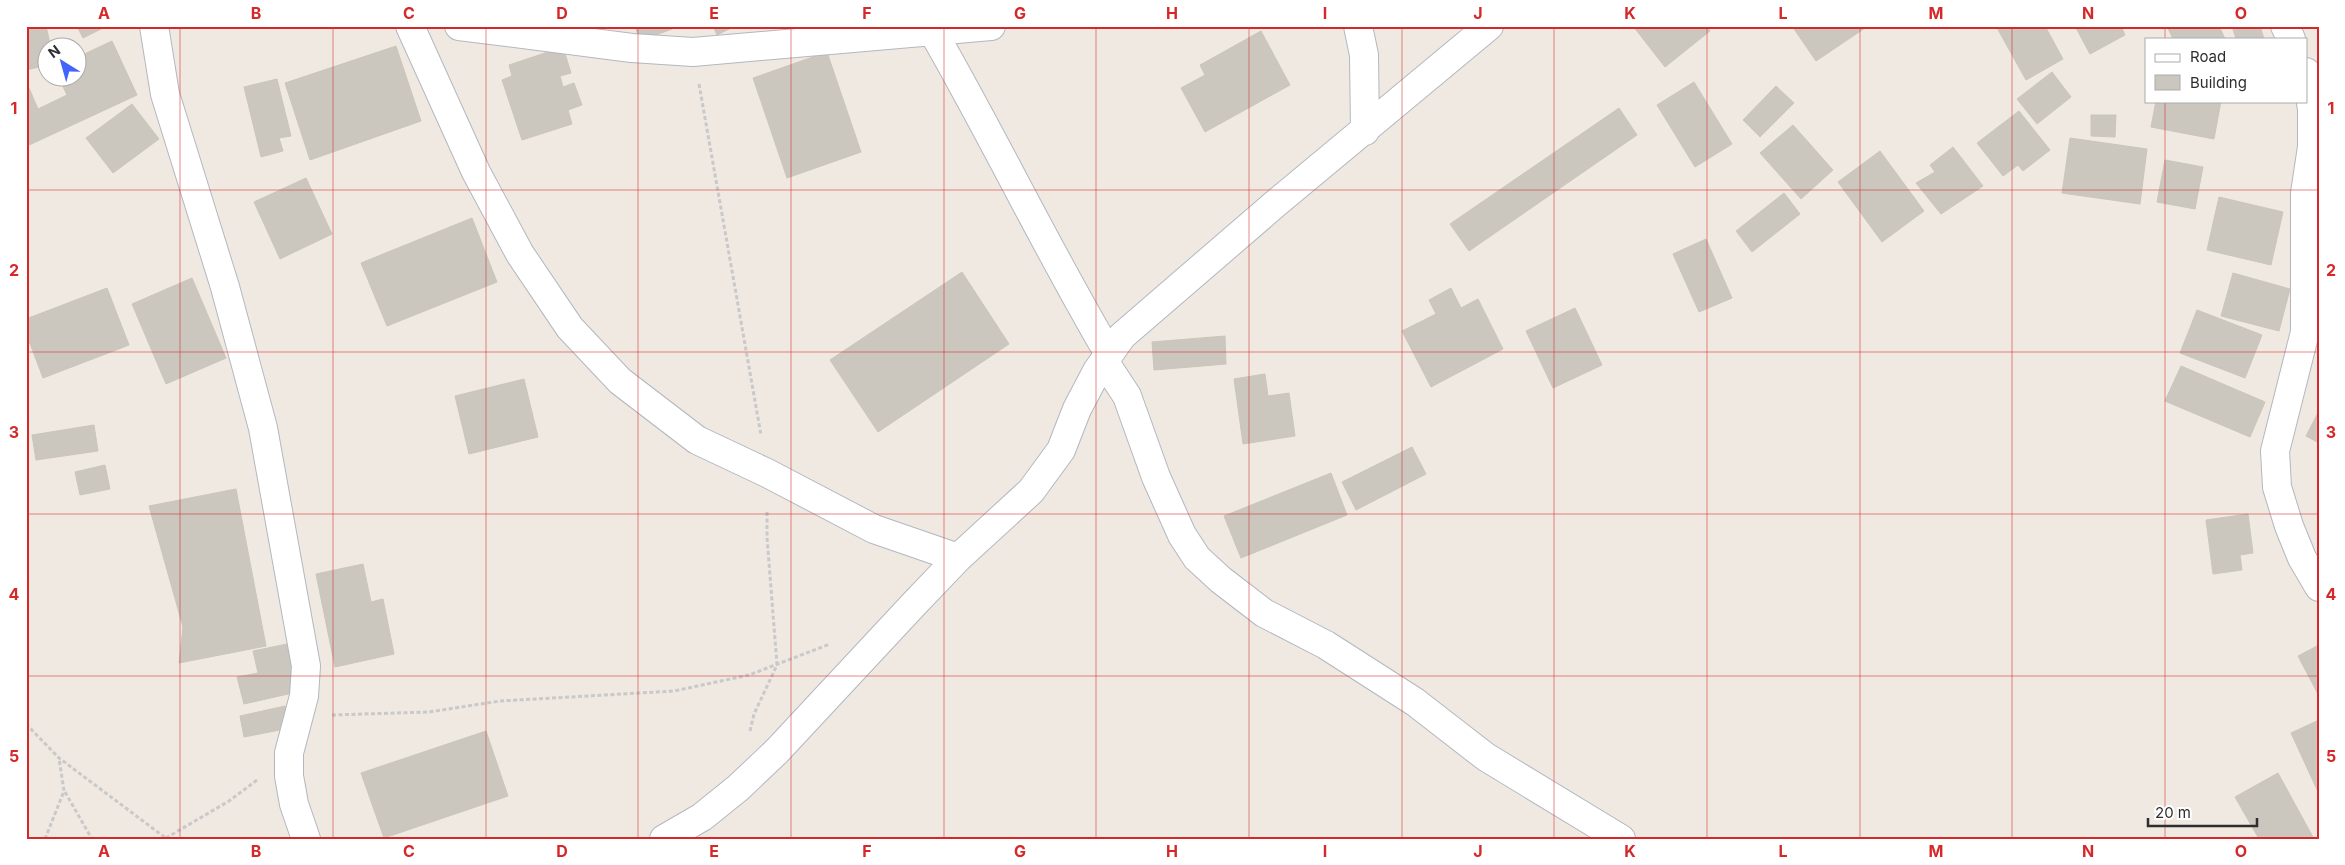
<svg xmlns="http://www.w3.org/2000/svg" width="2345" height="865" font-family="Inter,sans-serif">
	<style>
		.building { fill: #cbc7bf; stroke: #cbc5ba }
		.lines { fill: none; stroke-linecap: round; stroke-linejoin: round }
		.street-casing { stroke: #b4b7c1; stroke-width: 30 }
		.path { stroke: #c9c9c9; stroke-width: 3; stroke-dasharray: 4 2.5; stroke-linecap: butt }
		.street { stroke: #fff; stroke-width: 28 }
		.grid { fill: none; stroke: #d62828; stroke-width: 1; stroke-opacity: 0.55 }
		.neatline { fill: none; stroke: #d62828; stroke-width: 2 }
		.grid-label { font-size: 16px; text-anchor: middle; font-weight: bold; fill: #d62828 }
	</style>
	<rect width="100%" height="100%" fill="#efe9e1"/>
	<path class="building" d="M46 26 51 48H48V65L26 70V27Z
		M77 26H107L83 38Z
		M635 26H671L672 29 640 41Z
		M713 26H735L717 35Z
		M1633 26H1706L1710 31 1665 67Z
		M1792 26H1868L1816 61Z
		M1996 26H2045L2063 59 2026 80Z
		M2075 26H2121L2125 35 2090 54Z
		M2167 26H2219L2225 39H2173Z
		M2232 26H2260L2264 39H2236Z
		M1261 31 1290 85 1205 132 1181 88 1205 75 1200 65Z
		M112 41 137 95 27 146 26 89 29 88 38 109 67 95 59 78H78V57Z
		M396 46 421 121 310 160 285 83Z
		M563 47 571 73 560 76 563 87 574 83 582 105 568 110 572 124 522 140 502 80 512 76 509 65Z
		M827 52 861 152 787 178 753 78Z
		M2052 72 2071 97 2037 124 2017 99Z
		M277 79 291 136 279 138 283 151 261 157 244 87Z
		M1694 82 1732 144 1695 167 1657 105Z
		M1776 86 1794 103 1760 137 1743 120Z
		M2156 101H2221L2214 139 2151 127Z
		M132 104 159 139 113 173 86 138Z
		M1619 108 1637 135 1469 251 1450 224Z
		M2019 111 2050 150 2023 171 2018 165 2003 176 1977 143Z
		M2091 115H2116L2115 137 2091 136Z
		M1793 125 1833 170 1801 199 1760 153Z
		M2070 138 2147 149 2140 204 2062 193Z
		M1953 147 1983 186 1941 214 1916 183 1935 172 1930 165Z
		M1880 151 1924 211 1882 242 1838 182Z
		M2165 160 2203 167 2195 209 2157 202Z
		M306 178 332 234 280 259 254 202Z
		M1784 193 1800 214 1752 252 1736 231Z
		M2219 197 2283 212 2271 265 2207 250Z
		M472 218 497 282 387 326 361 263Z
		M1706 239 1732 298 1699 312 1673 254Z
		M962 272 1009 344 878 432 830 360Z
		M2233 273 2290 289 2279 331 2221 316Z
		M192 278 226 358 166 384 132 304Z
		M107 288 129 345 43 378 26 333V319Z
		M1451 288 1461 308 1478 299 1503 349 1431 387 1402 331 1436 314 1429 300Z
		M1575 308 1602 365 1553 388 1526 331Z
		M2197 310 2262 335 2245 378 2180 353Z
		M1225 336 1226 364 1154 370 1152 342Z
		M2181 366 2265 402 2250 437 2165 401Z
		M1265 374 1268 396 1289 393 1295 436 1243 444 1234 379Z
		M524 379 538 437 469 454 455 396Z
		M2319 411V443L2306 436Z
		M94 425 98 451 36 460 32 435Z
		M1412 447 1426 474 1356 510 1342 482Z
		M105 465 110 489 80 495 75 472Z
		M1331 473 1347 515 1241 558 1224 516Z
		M236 489 266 646 179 663 183 627 149 506Z
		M2248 514 2253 553 2240 555 2242 570 2213 574 2206 520Z
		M363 564 371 602 383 599 394 654 335 667 316 574Z
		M287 644 297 692 244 704 237 677 258 673 253 651Z
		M2319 645V696L2298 656Z
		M285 706 290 728 244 737 240 716Z
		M2319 720V794L2291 733Z
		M486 731 508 796 384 838 361 773Z
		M2278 773 2314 839H2259L2235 797Z"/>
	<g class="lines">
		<g class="street-casing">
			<path id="street" d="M154 26 165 94 225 287 263 428 306 666 304 696 289 753V776L294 804 306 839
				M410 26 476 172 520 254 570 328 620 381 697 440 767 473 874 529 958 558
				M459 26 632 48 693 52 991 26
				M1358 26 1364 55 1365 131
				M2285 26 2291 39
				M933 32C994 138 1047 249 1109 354
				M2306 72 2312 109V147L2305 193V332L2275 451 2277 487 2289 526 2302 558 2319 587
				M1104 361 1127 396 1156 477 1182 535 1197 558 1221 580 1264 613 1326 645 1415 702 1486 757 1621 839
				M664 839 702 817 738 788 777 751 914 604 958 558 1031 491 1061 450 1077 409 1097 371 1122 336 1275 204 1489 26"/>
		</g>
		<path class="path" d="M699 84 761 435
			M332 715 429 712 500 701 674 691 749 675 830 644
			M26 724 59 758 167 839
			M750 731 754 714 777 665 767 537V510
			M65 792 92 839
			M166 838 229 801 257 780
			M45 839 64 791 59 758"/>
		<use href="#street" class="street"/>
	</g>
	<path class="grid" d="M180 26V839M333 26V839M486 26V839M638 26V839M791 26V839M944 26V839M1096 26V839M1249 26V839M1402 26V839M1554 26V839M1707 26V839M1860 26V839M2012 26V839M2165 26V39M2165 101V839M26 190H2319M26 352H2319M26 514H2319M26 676H2319"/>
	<rect width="2345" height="865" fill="none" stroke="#ffffff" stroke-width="55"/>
	<rect x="2145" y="38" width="162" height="65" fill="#ffffff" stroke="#ababab"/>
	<rect x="2155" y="54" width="25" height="8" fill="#ffffff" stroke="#ababab"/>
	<text x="2190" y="62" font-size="15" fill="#2e2e2e">Road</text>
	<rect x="2155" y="75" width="25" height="15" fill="#cbc7bf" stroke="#ababab"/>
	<text x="2190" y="88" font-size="15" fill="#2e2e2e">Building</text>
	<g transform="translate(62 62) rotate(323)"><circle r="24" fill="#ffffff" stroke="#ababab"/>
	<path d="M0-4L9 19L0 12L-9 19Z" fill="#4264fb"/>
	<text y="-8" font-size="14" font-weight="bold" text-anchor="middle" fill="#2e2e2e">N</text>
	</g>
	<path d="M2148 818v8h109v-8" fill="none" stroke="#2e2e2e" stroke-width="2.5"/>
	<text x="2155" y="818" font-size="15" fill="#2e2e2e" stroke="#ffffff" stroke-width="4" paint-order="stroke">20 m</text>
	<rect x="28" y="28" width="2290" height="810" class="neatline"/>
	<g class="grid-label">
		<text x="104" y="19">A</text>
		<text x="256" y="19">B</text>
		<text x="409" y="19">C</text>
		<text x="562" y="19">D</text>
		<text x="714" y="19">E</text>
		<text x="867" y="19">F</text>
		<text x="1020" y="19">G</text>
		<text x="1172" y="19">H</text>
		<text x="1325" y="19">I</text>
		<text x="1478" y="19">J</text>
		<text x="1630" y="19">K</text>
		<text x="1783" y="19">L</text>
		<text x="1936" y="19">M</text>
		<text x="2088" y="19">N</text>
		<text x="2241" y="19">O</text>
		<text x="14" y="114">1</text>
		<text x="2331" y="114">1</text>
		<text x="14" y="276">2</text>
		<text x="2331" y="276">2</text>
		<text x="14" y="438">3</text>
		<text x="2331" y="438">3</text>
		<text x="14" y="600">4</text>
		<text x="2331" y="600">4</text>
		<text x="14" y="762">5</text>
		<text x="2331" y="762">5</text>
		<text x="104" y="857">A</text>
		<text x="256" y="857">B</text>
		<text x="409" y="857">C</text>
		<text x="562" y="857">D</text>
		<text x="714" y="857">E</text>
		<text x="867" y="857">F</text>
		<text x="1020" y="857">G</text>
		<text x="1172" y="857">H</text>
		<text x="1325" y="857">I</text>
		<text x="1478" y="857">J</text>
		<text x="1630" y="857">K</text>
		<text x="1783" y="857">L</text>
		<text x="1936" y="857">M</text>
		<text x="2088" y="857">N</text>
		<text x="2241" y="857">O</text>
	</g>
</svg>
